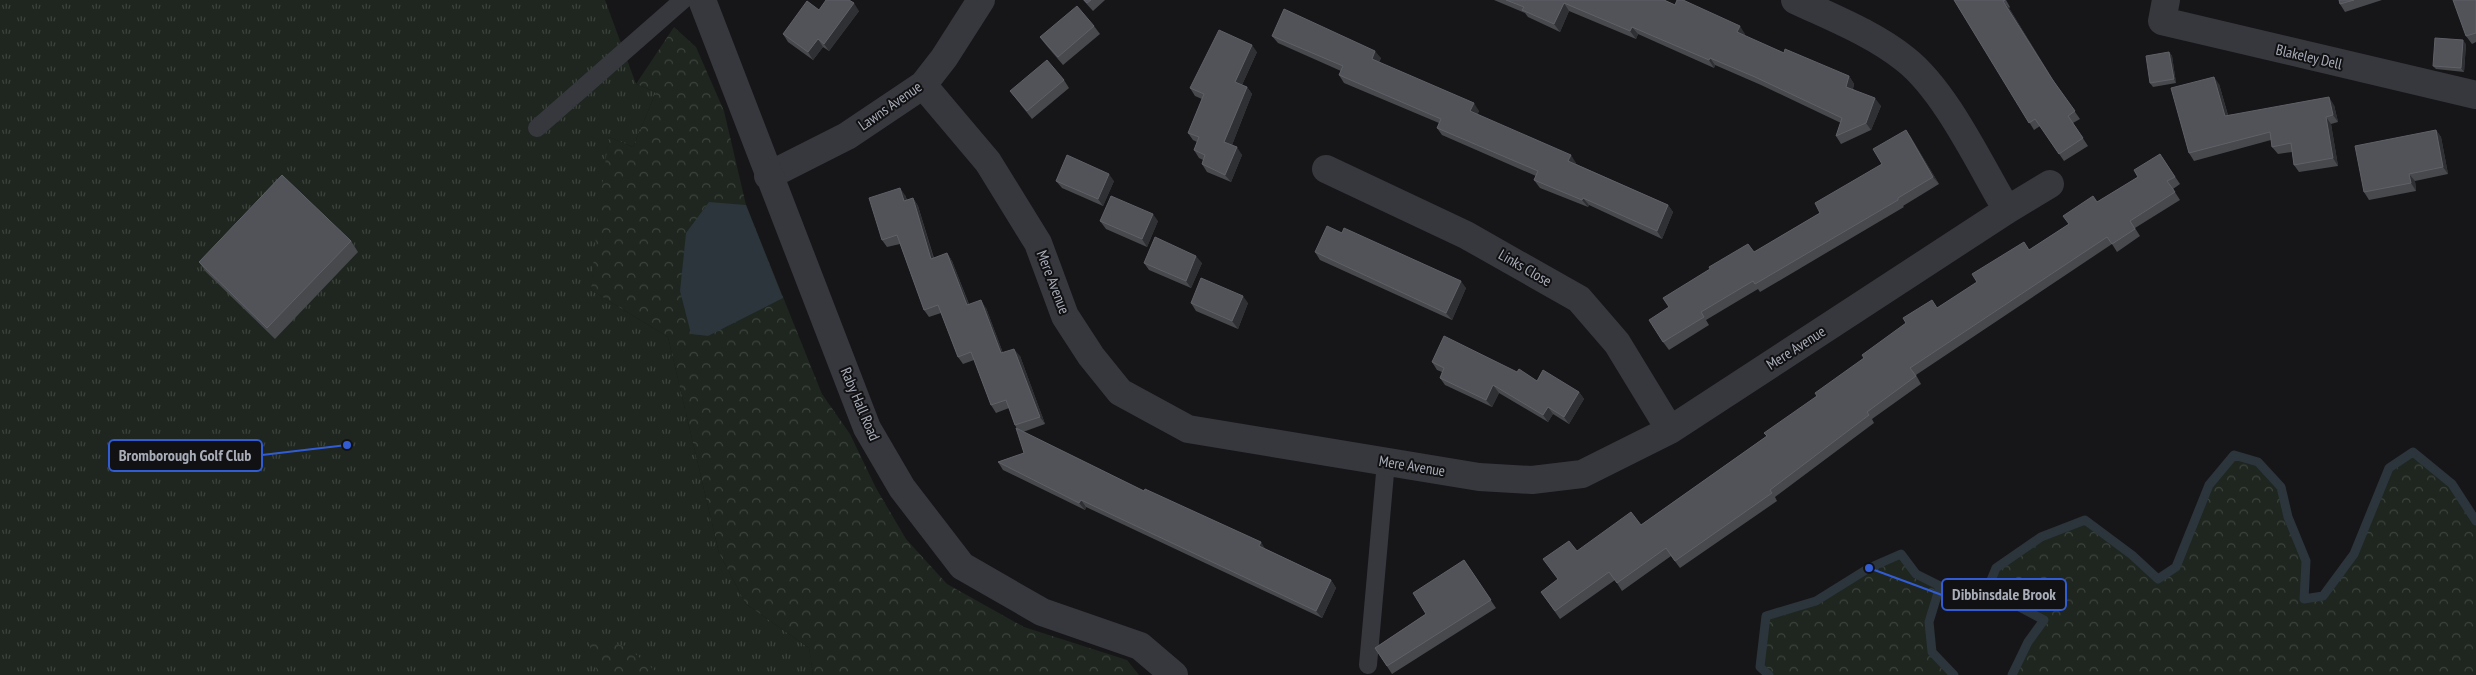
<svg xmlns="http://www.w3.org/2000/svg" width="2476" height="675" font-family="'PT Sans Narrow',sans-serif">
	<style>
		.grass { fill: url(#grass-tufts) }
		.forest { fill: url(#forest-crowns) }
		.water { fill: #2c353c }
		.lines { fill: none; stroke-linecap: round; stroke-linejoin: round }
		.stream { stroke: #2c353c; stroke-width: 9 }
		.service { stroke: #37383d; stroke-width: 18 }
		.minor { stroke: #37383d; stroke-width: 28 }
		.tertiary { stroke: #37383d; stroke-width: 28 }
		.wall { fill: #47494d }
		.shaded-wall { fill: #2f3033 }
		.building { fill: #525359; stroke: #5f6168 }
		.labels { text-anchor: middle; stroke-width: 4; stroke-linejoin: round; paint-order: stroke }
		.street-label { font-size: 15px; fill: #a8adb8; stroke: #111113 }
		.leader { fill: none; stroke: #325cd3; stroke-width: 2 }
		.callout-dot { fill: #325cd3; stroke: #111113; stroke-width: 2 }
		.callout { fill: #111113; stroke: #325cd3; stroke-width: 2 }
		.callout-label { font-size: 16px; text-anchor: middle; font-weight: bold; fill: #a8adb8 }
	</style>
	<defs>
		<pattern id="grass-tufts" width="24" height="20" patternUnits="userSpaceOnUse" patternTransform="scale(1.25)"><rect width="24" height="20" fill="#1e261f"/><path d="M3 7l-1-3M5 7V3M7 7l1-3M15 17l-1-3M17 17v-4M19 17l1-3" fill="none" stroke="#3c433d"/></pattern>
		<pattern id="forest-crowns" width="20" height="18" patternUnits="userSpaceOnUse" patternTransform="scale(1.25)"><rect width="20" height="18" fill="#1e261f"/><path d="M2 6a3 3 0 1 1 6 0M12 15a3 3 0 1 1 6 0" fill="none" stroke="#3c433d"/></pattern>
	</defs>
	<rect width="100%" height="100%" fill="#161618"/>
	<path class="grass" d="M0 0H605L636 84 656 92 633 147 609 137 591 290 668 337 719 553 746 604 809 648 813 675H0Z"/>
	<path class="forest" d="M674 27 696 47 724 111 746 205 822 394 850 434 876 488 906 539 947 584 1024 627 1127 660 1139 675H813L809 648 746 604 719 553 668 337 591 290 598 214 609 137 633 147 656 92 636 84Z
		M2413 452 2452 484 2476 521V675H2012L2028 642 2044 620 1987 590 1996 568 2041 537 2085 520 2132 555 2158 579 2176 567 2209 485 2234 455 2258 462 2281 487 2288 517 2306 561 2304 599 2323 596 2354 554 2389 468Z
		M1901 554 1916 574 1940 586 1929 622 1932 652 1954 675H1769L1760 667 1766 616 1816 601 1869 568Z
		M588 639 626 646 660 675H598Z"/>
	<path class="water" d="M709 202 746 205 783 298 708 336 691 334 680 291 686 233Z"/>
	<g class="lines">
		<path class="stream" d="M1769 675 1760 667 1766 616 1816 601 1869 568 1901 554 1916 574 1940 586 1929 622 1932 652 1954 675
			M2012 675 2028 642 2044 620 1987 590 1996 568 2041 537 2085 520 2132 555 2158 579 2176 567 2209 485 2234 455 2258 462 2281 487 2288 517 2306 561 2304 599 2323 596 2354 554 2389 468 2413 452 2452 484 2476 521"/>
		<path class="service" d="M537 128 683 0
			M1368 665 1386 462"/>
		<path class="minor" d="M2166 0 2162 21 2476 95
			M923 85 988 162 1038 243 1065 316 1091 356 1120 392 1188 429 1479 477 1532 480 1582 474 1670 430 2007 210C1980 165 1946 91 1905 59 1872 33 1833 18 1795 0
			M1326 169 1466 235 1579 299 1617 343 1670 430
			M768 176 847 136 923 85 944 58 981 0
			M2007 210 2050 184"/>
		<path class="tertiary" d="M702 0 867 428 902 488 962 566 1042 612 1140 646 1174 675"/>
	</g>
	<path class="wall" d="M1083 0H1105L1093 11Z
		M1494 0H1664L1745 34 1744 36 1784 53 1849 76 1854 84 1853 89 1881 106 1871 130 1841 144 1836 136 1841 123 1761 85 1715 65 1714 68 1638 34 1636 39 1569 11 1560 32 1528 17 1525 13Z
		M1954 0H2006L2010 7 2009 8 2057 86 2080 119 2073 123 2088 146 2064 161 2040 126 2034 130Z
		M2339 0H2382L2345 12 2340 4Z
		M2476 0V42L2472 44 2466 36Z
		M819 10 859 11 829 51 823 47 813 60 788 42 783 34Z
		M1094 26 1100 34 1063 65 1046 45 1040 37Z
		M1272 36 1381 58 1379 62 1479 111 1477 114 1576 163V164L1668 205 1673 212 1662 239 1589 205 1588 207 1540 188 1534 180 1536 176 1442 135 1437 128 1439 123 1344 83 1339 75 1341 71 1278 43Z
		M2466 44 2464 72 2436 69 2433 66Z
		M1257 52 1242 85 1247 87 1252 94 1232 145 1242 155 1231 182 1207 172 1202 164 1203 160 1199 158 1194 150 1197 142 1193 140 1188 133 1202 99 1195 96 1190 88Z
		M2169 52 2172 56 2176 83 2153 87 2150 83Z
		M1064 80 1069 88 1032 119 1010 91Z
		M2219 84 2228 115 2334 105 2338 122 2331 124 2338 166 2299 172 2294 165 2292 152 2278 154 2272 147 2271 140 2194 161 2189 153Z
		M1906 130 1939 184 1903 206 1904 207 1760 292 1758 289 1706 320 1709 325 1669 350 1663 342 1669 307 1754 252 1820 213 1882 164Z
		M2436 130 2441 137 2448 174 2415 181 2416 191 2369 200 2364 192Z
		M2160 154 2180 184 2173 189 2180 200 2135 228 2140 236 2117 252 2112 244 1916 375 1921 384 1872 419 1874 423 1775 497 1777 501 1680 568 1671 556 1622 591 1615 580 1560 619 1541 592 1558 580 1577 551 1641 525 1767 436 1817 396 1937 308 2029 250 2069 224 2097 202 2138 177Z
		M1056 181H1114L1103 206 1062 188Z
		M905 195 907 200 913 198 918 206 934 258 947 253 952 261 969 304 986 308 1003 353 1020 356 1045 424 1023 432 1144 491 1331 580 1336 588 1322 618 1086 507 1085 510 1003 470 998 462 1024 453 1017 429 1015 425 1009 408 996 413 991 405 974 360 963 364 958 357 941 313 929 317 924 310 900 244 887 247 882 240Z
		M1100 221H1158L1147 247 1106 229Z
		M1342 233 1466 288 1452 320 1320 260 1315 252Z
		M351 241 358 252 275 339 206 272 199 262Z
		M1144 263H1202L1191 288 1149 270Z
		M1191 303H1248L1238 329 1196 311Z
		M1432 362 1517 372 1537 381 1579 392 1584 399 1569 424 1553 414 1548 422 1499 393 1492 407 1445 385 1440 378 1442 372 1437 370Z
		M1464 560 1496 608 1392 674 1375 648 1426 614Z"/>
	<path class="shaded-wall" d="M2003 1 2009 8 2057 87 2052 79Z
		M854 3 859 11 829 51 824 44Z
		M1564 3 1569 11 1560 32 1554 24Z
		M1740 26 1745 34 1742 40 1737 32Z
		M1632 27 1638 34 1636 39 1630 31Z
		M818 39 823 47 813 60 808 52Z
		M2463 40 2466 44 2464 72 2461 68Z
		M1252 45 1257 52 1240 89 1235 82Z
		M1375 51 1381 58 1377 66 1372 59Z
		M2169 52 2172 56 2176 83 2174 79Z
		M1710 58 1715 65 1714 68 1709 60Z
		M1849 76 1854 84 1851 94 1846 87Z
		M2214 77 2219 84 2230 123 2225 116Z
		M1247 87 1252 94 1230 150 1224 142Z
		M2329 97 2334 105 2338 122 2333 115Z
		M1875 98 1881 106 1871 130 1866 123Z
		M1474 103 1479 111 1476 119 1470 111Z
		M2326 117 2331 124 2338 166 2333 158Z
		M1906 130 1911 137 1939 184 1933 177Z
		M2436 130 2441 137 2448 174 2443 167Z
		M1237 147 1242 155 1231 182 1225 175Z
		M1571 155 1576 163 1574 169 1568 161Z
		M1109 174 1114 181 1103 206 1098 199Z
		M2409 174 2415 181 2416 191 2411 183Z
		M900 188 905 195 910 209 904 201Z
		M913 198 918 206 936 267 931 259Z
		M1583 198 1589 205 1588 207 1582 200Z
		M1668 205 1673 212 1662 239 1657 231Z
		M1153 214 1158 221 1147 247 1142 239Z
		M947 253 952 261 972 313 967 305Z
		M1196 256 1202 263 1191 288 1186 281Z
		M1461 281 1466 288 1452 320 1446 313Z
		M1243 296 1248 303 1238 329 1232 321Z
		M981 300 986 308 1006 361 1001 353Z
		M1014 349 1020 356 1045 424 1040 417Z
		M1493 385 1499 393 1492 407 1486 400Z
		M1579 392 1584 399 1569 424 1564 417Z
		M1548 407 1553 414 1548 422 1543 415Z
		M1081 500 1086 507 1085 510 1079 503Z
		M1261 542 1266 550 1259 546Z
		M1331 580 1336 588 1322 618 1316 611Z"/>
	<path class="building" d="M826 0H849L854 3 824 44 818 39 808 52 783 34 807 1 819 10Z
		M1084 0H1091L1087 3Z
		M1506 0H1664L1675 5 1677 0H1683L1740 26 1737 32 1784 53 1785 49 1849 76 1846 87 1875 98 1866 123 1836 136 1842 118 1755 77 1710 58 1709 60 1632 27 1630 31 1564 3 1554 24 1522 10 1524 7Z
		M1954 0H2005L2003 1 2052 79 2075 111 2068 116 2083 138 2059 154 2035 119 2029 123Z
		M2339 0H2354L2340 4Z
		M2453 0H2476V33L2466 36Z
		M1077 6 1094 26 1058 57 1040 37Z
		M1284 9 1375 51 1372 59 1474 103 1470 111 1571 155 1568 161 1668 205 1657 231 1583 198 1582 200 1534 180 1538 171 1437 128 1441 119 1339 75 1343 66 1272 36Z
		M1219 30 1252 45 1235 82 1247 87 1224 142 1237 147 1225 175 1202 164 1205 155 1194 150 1199 137 1188 133 1204 94 1190 88Z
		M2435 38 2463 40 2461 68 2433 66Z
		M2169 52 2174 79 2150 83 2146 56Z
		M1047 60 1064 80 1027 111 1010 91Z
		M2214 77 2225 116 2329 97 2333 115 2326 117 2333 158 2294 165 2291 143 2272 147 2270 132 2189 153 2171 88Z
		M1906 130 1933 177 1898 198V200L1755 284 1753 281 1701 312 1704 317 1663 342 1649 320 1669 307 1663 298 1710 269 1709 267 1748 244 1754 252 1820 213 1815 203 1882 164 1873 149Z
		M2436 130 2443 167 2409 174 2411 183 2364 192 2355 146Z
		M2160 154 2175 177 2167 181 2175 192 2130 221 2135 229 2112 244 2107 237 1910 368 1916 376 1867 412 1869 415 1770 490 1772 493 1675 561 1666 548 1617 583 1609 572 1555 611 1541 592 1558 579 1543 559 1569 541 1577 551 1631 512 1641 525 1767 436 1764 433 1817 396 1815 393 1864 358 1862 355 1906 323 1903 318 1932 300 1937 308 1977 282 1972 274 2024 242 2029 250 2069 224 2063 216 2093 196 2097 202 2138 177 2134 170Z
		M1067 155 1109 174 1098 199 1056 181Z
		M282 175 351 241 267 328 199 262Z
		M900 188 904 201 913 198 931 259 947 253 967 305 981 300 1001 353 1014 349 1040 417 1015 425 1006 400 991 405 971 352 958 357 938 305 924 310 897 235 882 240 869 198Z
		M1111 196 1153 214 1142 239 1100 221Z
		M1327 226 1342 233 1344 228 1461 281 1446 313 1315 252Z
		M1155 237 1196 256 1186 281 1144 263Z
		M1201 278 1243 296 1232 321 1191 303Z
		M1444 336 1517 372 1519 369 1537 381 1543 370 1579 392 1564 417 1548 407 1543 415 1493 385 1486 400 1440 378 1444 368 1432 362Z
		M1016 428 1144 491 1145 489 1261 542 1259 546 1331 580 1316 611 1081 500 1079 503 998 462 1024 453Z
		M1464 560 1491 600 1387 666 1375 648 1426 614 1413 593Z"/>
	<g class="labels">
		<g class="street-label">
			<text transform="translate(2309 57) rotate(13)" y="5">Blakeley Dell</text>
			<text transform="translate(890 106) rotate(-35)" y="5">Lawns Avenue</text>
			<text transform="translate(1525 268) rotate(30)" y="5">Links Close</text>
			<text transform="translate(1053 282) rotate(69)" y="5">Mere Avenue</text>
			<text transform="translate(1796 348) rotate(-33)" y="5">Mere Avenue</text>
			<text transform="translate(860 404) rotate(67)" y="5">Raby Hall Road</text>
			<text transform="translate(1412 466) rotate(9)" y="5">Mere Avenue</text>
		</g>
	</g>
	<path class="leader" d="M347 445L262 455M1869 568L1942 595"/>
	<g class="callout-dot">
		<circle cx="347" cy="445" r="5"/>
		<circle cx="1869" cy="568" r="5"/>
	</g>
	<g class="callout">
		<rect x="109" y="440" width="153" height="31" rx="5"/>
		<rect x="1942" y="579" width="124" height="31" rx="5"/>
	</g>
	<g class="callout-label">
		<text x="185" y="461">Bromborough Golf Club</text>
		<text x="2004" y="600">Dibbinsdale Brook</text>
	</g>
</svg>
